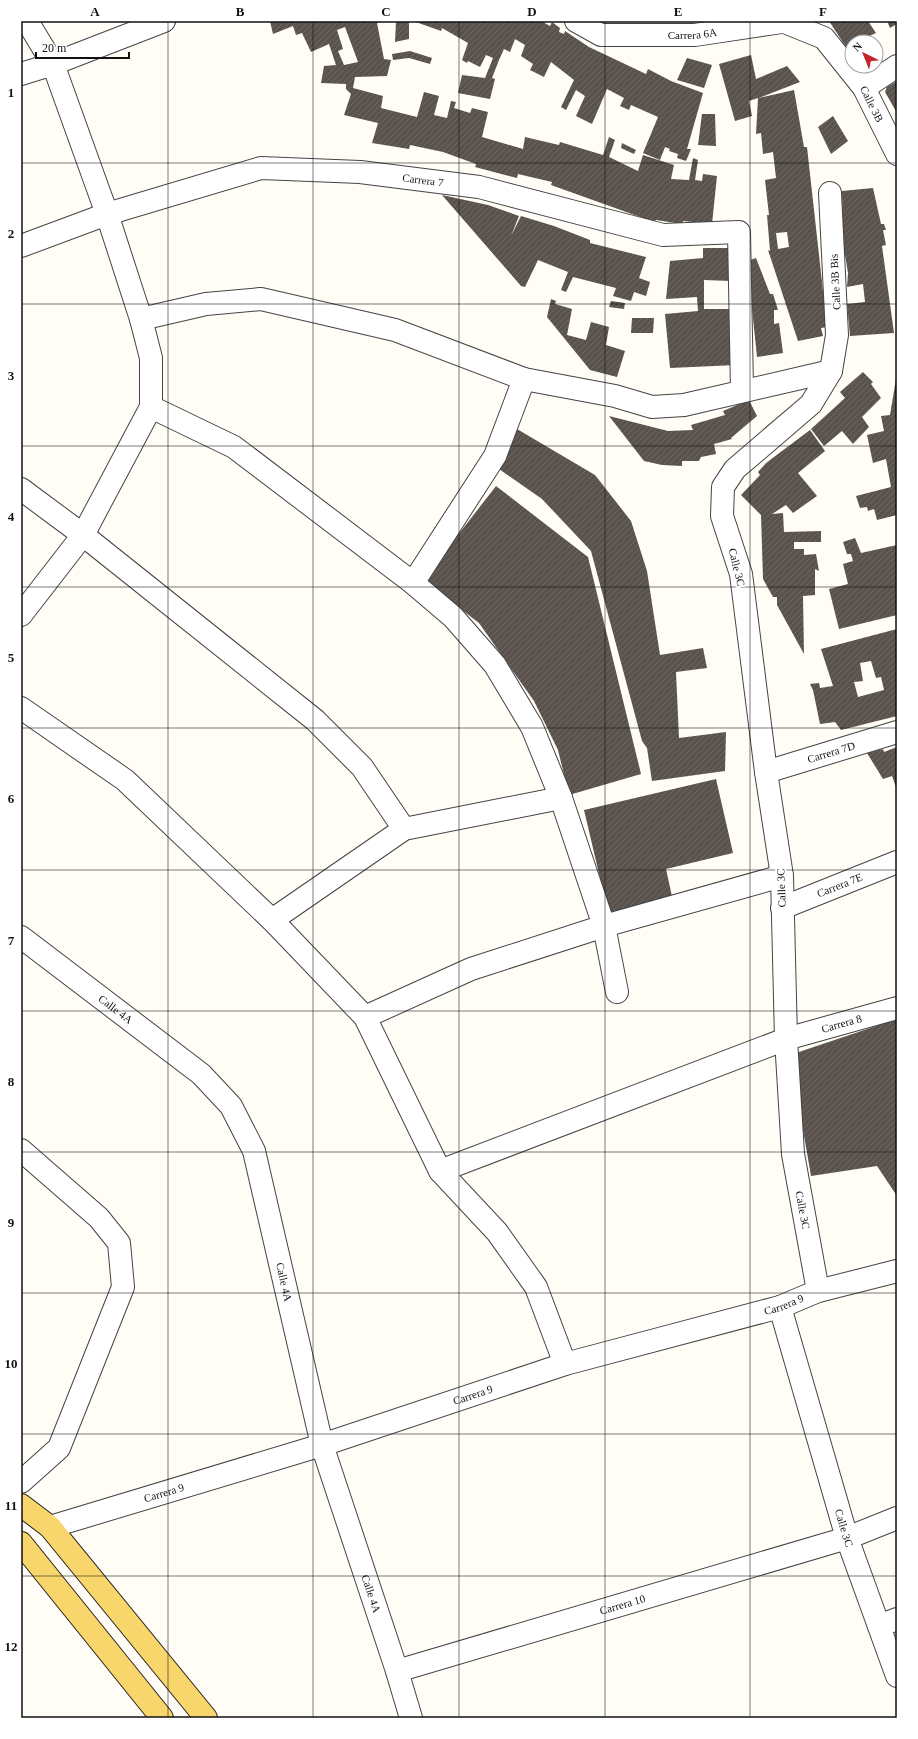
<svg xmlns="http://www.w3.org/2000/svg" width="918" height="1739" font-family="'Times New Roman',serif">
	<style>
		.building { fill: url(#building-hatch); fill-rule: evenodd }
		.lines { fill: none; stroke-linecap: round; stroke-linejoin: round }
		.minor-casing { stroke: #444; stroke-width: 24 }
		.major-casing { stroke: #222; stroke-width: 24 }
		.minor { stroke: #fff; stroke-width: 22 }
		.major { stroke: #f9d66b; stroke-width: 22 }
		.grid { fill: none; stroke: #111; stroke-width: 1; stroke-opacity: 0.55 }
		.labels { text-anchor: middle; stroke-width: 4; stroke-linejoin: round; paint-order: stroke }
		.street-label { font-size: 11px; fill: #111; stroke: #fff }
		.neatline { fill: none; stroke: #111; stroke-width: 1.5 }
		.grid-label { font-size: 13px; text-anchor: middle; font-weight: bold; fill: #111 }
	</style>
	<defs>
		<pattern id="building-hatch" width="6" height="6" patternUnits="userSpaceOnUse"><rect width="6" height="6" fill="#5a524d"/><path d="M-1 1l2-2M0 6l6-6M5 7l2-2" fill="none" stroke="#6d6662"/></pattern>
	</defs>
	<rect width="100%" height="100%" fill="#fffdf5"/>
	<path class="building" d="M270 21H383L377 23 384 59 391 60 387 76 355 77 353 88 383 96 381 108 417 117 424 92 439 96 434 115 447 118 451 101 456 102 454 108 470 113 472 108 488 112 482 137 523 149 525 137 559 145 560 142 603 155 609 137 615 140 609 157 638 171 643 155 674 165 671 179 689 180 693 158 698 160 695 180 702 181 703 174 717 176 712 224 683 221 682 224 656 220 654 222 551 185 552 182 518 174 517 178 505 175 475 167 476 164 443 152 410 145 409 149 372 143 378 123 344 115 351 94 346 89V84L321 83 324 66 336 65 329 44 311 52 302 33 296 35 293 26 273 34ZM345 27 358 62 344 65 338 51 343 49 337 30Z
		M396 21H409V39L395 42Z
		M413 21H541L550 26 552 22 560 28 559 32 564 34 565 31 589 47 646 74 648 69 671 81 703 93 687 149H691L686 161 677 158 678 154 669 151 670 149 665 147 660 160 643 153 658 117 631 105 629 110 620 106 624 98 607 89 592 124 576 116 585 96 576 90 566 110 561 107 574 80 551 62 544 77 530 70 533 64 521 56 525 45 515 39 510 52 504 49 499 60 492 78 495 79 490 99 458 93 462 75 485 78 493 58 486 55 480 67 468 61 467 63 462 60 468 43 442 28 441 31Z
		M829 21H868L876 33 857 42H852V44L846 47Z
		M887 21H897V24L890 28Z
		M410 51 432 58 430 64 409 58 393 60 392 54Z
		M751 55 756 79 787 66 800 82 759 98 794 90 804 147H807L827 327 821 328 823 336 798 341 768 250 770 251 767 215H769L765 180 776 178 773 152 763 154 761 133 756 134 758 98 749 101 752 116 735 121 719 64ZM787 232 789 247 778 249 776 233Z
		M687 58 712 65 704 88 677 80Z
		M897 81V113L885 92 887 87Z
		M702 114H715L716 146 698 145Z
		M833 116 848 141 831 154 818 127Z
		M622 143 636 150 634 154 621 148Z
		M873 188 881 224H884L886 230H883L886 245 882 246 894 333 850 336 847 304 865 302 863 284 847 287 848 273 845 255H843L842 191Z
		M442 195 488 205 519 216 511 236 521 216 554 226 590 240V243L646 257 639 278 650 282 646 296 634 292 631 301 613 296 616 288 573 277 566 292 561 290 568 272 538 260 525 287 521 286Z
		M703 248H728L731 281 704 280V309H736V365L670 368 665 314 698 311 697 297 666 299 670 261 703 258Z
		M756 258 770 294H773L778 310H774V324L779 323 783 353 757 357 747 261Z
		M551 299 556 301 555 304 572 309 567 335 586 340 591 322 609 327 606 345 625 351 617 377 590 370 547 317Z
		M611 301 625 303 624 309 609 307Z
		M632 318H654L653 333H631Z
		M863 372 873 382 871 384 881 398 862 417 869 427 853 444 842 431 824 446 811 429 845 398 840 392Z
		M896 379 897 515 877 520 874 509 868 511 867 507 860 508 856 496 891 487 886 459 873 463 867 435 884 431 881 416 890 415Z
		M749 400 757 416 731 438 732 439 714 444 716 454 701 457 699 461H682V466L662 465 644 461 609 416 668 431 693 430 691 425 725 415 723 411Z
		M517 429 595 475 631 521 647 571 660 655 703 648 707 668 676 672 679 738 726 732 725 771 652 781 647 748 642 741 591 551 542 499 499 469Z
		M810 430 825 451 798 473 817 496 793 513 786 505 772 514 783 513 784 532 821 531V542H794V549H804V555L816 554 819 571 815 569V595L803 596 804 654 777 605V597H773L763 579 761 515 741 495 760 475 758 472 766 463Z
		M496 486 588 557 641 774 569 795 558 750 534 701 479 623 423 580Z
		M855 538 861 553 897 545V615L839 629 829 589 848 584 843 564 853 561 851 554H847L843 542Z
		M897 629V716L841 730 835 722 820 724 813 690 810 684 819 683 820 688 833 686 821 649ZM871 661 876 678 881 677 884 690 858 697 854 682 863 681 860 663Z
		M897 747V790L892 776 883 779 867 753 883 749 884 752Z
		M716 779 733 853 666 869 673 901 609 916 584 810Z
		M897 1019V1196L877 1166 811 1176 790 1055Z"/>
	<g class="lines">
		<g class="minor-casing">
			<g id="minor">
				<path id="s1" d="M576 21 601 35H695L782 22"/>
				<path id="s2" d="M782 21 824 38 864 88 897 154"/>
				<path d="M21 74 53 64 164 21"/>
				<path d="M864 88 897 66"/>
				<path id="s3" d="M21 246 107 214 261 168 360 172 479 187 663 235 739 232 742 390"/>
				<path d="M141 319 206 304 261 299 395 330 524 379 615 396 652 407 684 405 831 371"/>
				<path d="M151 407 234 447 413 583 453 617 495 665 532 727 561 798 604 926 617 992"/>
				<path d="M21 489 83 535 315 720 362 767 404 829"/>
				<path d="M413 583 495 456 524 379"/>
				<path d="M21 615 83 535 151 407V358L141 319 107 214 53 64 27 21"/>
				<path d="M21 708 125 780 272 920 365 1017 440 1171 497 1232 536 1287 565 1364"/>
				<path id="s4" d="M766 772 897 732"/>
				<path id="s5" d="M782 908 897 862"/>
				<path d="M272 920 404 829 561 798"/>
				<path id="s6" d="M21 937 201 1074 231 1106 254 1151 322 1445 397 1671 411 1718"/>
				<path d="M365 1017 471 969 604 926 782 876"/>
				<path d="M21 1150 99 1218 119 1243 123 1287 59 1448 21 1482"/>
				<path id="s7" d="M440 1171 786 1039 897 1008"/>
				<path d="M818 1291 793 1154 786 1039 782 876 766 772 741 574 722 516 723 487 735 469 811 404 831 371 837 335 830 193"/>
				<path id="s8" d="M780 1307 847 1538 897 1676"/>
				<path id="s9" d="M50 1527 322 1445 565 1364 780 1307 818 1291 897 1271"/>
				<path d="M879 1626 897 1619"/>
				<path id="s10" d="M397 1671 847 1538 897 1518"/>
			</g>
		</g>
		<g class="major-casing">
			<path id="major" d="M21 1505 50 1527 206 1718
				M21 1543 162 1718"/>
		</g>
		<use href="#minor" class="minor"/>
		<use href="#major" class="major"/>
	</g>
	<path class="grid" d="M168 21V1718M313 21V1718M459 21V1718M605 21V1718M750 21V1718M21 163H897M21 304H897M21 446H897M21 587H897M21 728H897M21 870H897M21 1011H897M21 1152H897M21 1293H897M21 1434H897M21 1576H897"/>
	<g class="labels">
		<g class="street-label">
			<text dy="4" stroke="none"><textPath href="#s1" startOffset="120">Carrera 6A</textPath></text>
			<text dy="4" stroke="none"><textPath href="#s2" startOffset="127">Calle 3B</textPath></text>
			<text dy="4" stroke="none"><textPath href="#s3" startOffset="415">Carrera 7</textPath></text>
			<text transform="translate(835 282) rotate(-93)" y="4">Calle 3B Bis</text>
			<text transform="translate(737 567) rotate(76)" y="4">Calle 3C</text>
			<text dy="4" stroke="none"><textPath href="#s4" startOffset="68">Carrera 7D</textPath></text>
			<text dy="4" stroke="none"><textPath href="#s5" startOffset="62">Carrera 7E</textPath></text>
			<text transform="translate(781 888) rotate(-92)" y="4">Calle 3C</text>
			<text dy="4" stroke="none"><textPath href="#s6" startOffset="119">Calle 4A</textPath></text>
			<text dy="4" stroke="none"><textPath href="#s7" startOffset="428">Carrera 8</textPath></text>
			<text transform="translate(803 1210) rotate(79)" y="4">Calle 3C</text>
			<text dy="4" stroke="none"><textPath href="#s6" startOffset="455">Calle 4A</textPath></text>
			<text dy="4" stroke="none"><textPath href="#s9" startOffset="767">Carrera 9</textPath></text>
			<text dy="4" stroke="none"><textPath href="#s9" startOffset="443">Carrera 9</textPath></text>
			<text dy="4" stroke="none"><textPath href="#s9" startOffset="119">Carrera 9</textPath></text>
			<text dy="4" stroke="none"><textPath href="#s8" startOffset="230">Calle 3C</textPath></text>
			<text dy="4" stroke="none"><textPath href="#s6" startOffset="779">Calle 4A</textPath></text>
			<text dy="4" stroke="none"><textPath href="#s10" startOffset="235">Carrera 10</textPath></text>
		</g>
	</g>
	<rect width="918" height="1739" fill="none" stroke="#ffffff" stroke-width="44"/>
	<g transform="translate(864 54) rotate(317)"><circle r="19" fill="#ffffff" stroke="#a0a0a0"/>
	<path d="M0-3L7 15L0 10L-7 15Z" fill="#c4262e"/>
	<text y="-6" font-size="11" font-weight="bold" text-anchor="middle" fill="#111111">N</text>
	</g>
	<path d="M36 52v6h93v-6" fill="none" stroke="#111111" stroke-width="2"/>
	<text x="42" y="52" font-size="12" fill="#111111" stroke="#ffffff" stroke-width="3" paint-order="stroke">20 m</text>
	<rect x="22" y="22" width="874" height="1695" class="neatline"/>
	<g class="grid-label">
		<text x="95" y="16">A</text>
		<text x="240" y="16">B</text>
		<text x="386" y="16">C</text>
		<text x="532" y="16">D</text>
		<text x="678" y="16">E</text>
		<text x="823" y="16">F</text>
		<text x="11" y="97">1</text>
		<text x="11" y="238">2</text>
		<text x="11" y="380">3</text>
		<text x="11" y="521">4</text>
		<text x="11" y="662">5</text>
		<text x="11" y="803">6</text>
		<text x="11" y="945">7</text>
		<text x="11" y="1086">8</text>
		<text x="11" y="1227">9</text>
		<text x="11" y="1368">10</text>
		<text x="11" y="1510">11</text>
		<text x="11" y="1651">12</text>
	</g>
</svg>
